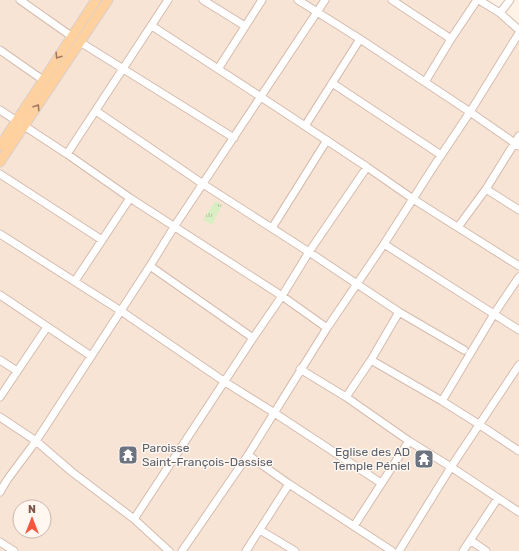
<svg xmlns="http://www.w3.org/2000/svg" width="519" height="551" font-family="Rubik,sans-serif">
	<style>
		.residential { fill: #f7e4d5; fill-rule: evenodd }
		.grass { fill: url(#grass-tufts) }
		.lines { fill: none; stroke-linecap: round; stroke-linejoin: round }
		.minor-casing { stroke: #d5bbae; stroke-width: 9 }
		.major-casing { stroke: #dacfcc; stroke-width: 11 }
		.minor { stroke: #fff; stroke-width: 7 }
		.major { stroke: #ffd19e; stroke-width: 9 }
		.oneway { stroke: #a37a62 }
		.labels { text-anchor: middle; stroke-width: 3; stroke-linejoin: round; paint-order: stroke }
		.worship-label { font-size: 12px; fill: #5b616d; stroke: #fff7f0; text-anchor: start }
	</style>
	<defs>
		<pattern id="grass-tufts" width="24" height="20" patternUnits="userSpaceOnUse"><rect width="24" height="20" fill="#d9efc3"/><path d="M3 7l-1-3M5 7V3M7 7l1-3M15 17l-1-3M17 17v-4M19 17l1-3" fill="none" stroke="#b5c4a0"/></pattern>
	</defs>
	<rect width="100%" height="100%" fill="#fff3e7"/>
	<path class="residential" d="M0 0H473L519 30V551H0ZM20 507H44V531H20Z"/>
	<path class="grass" d="M215 201 222 205 212 225 203 220Z"/>
	<g class="lines">
		<g class="minor-casing">
			<path id="minor" d="M20 0 71 36
				M203 0 245 26
				M298 0 360 39 470 112 519 146
				M392 0 451 39
				M479 0 500 13 519 30
				M500 13 510 0
				M152 26 261 97 367 167 413 199 519 266
				M80 42 234 138
				M0 50 43 80
				M218 69 262 0
				M425 82 451 39 477 0
				M332 83 441 155
				M0 110 67 154 130 198 282 296 327 328
				M96 111 203 184 309 252 399 312 464 350
				M305 126 360 39
				M67 154 168 0
				M0 174 102 240
				M486 189 519 210
				M458 227 486 189 519 136
				M272 228 327 140
				M0 234 121 311 225 382 273 412 381 483
				M384 244 519 330
				M150 266 253 338
				M75 281 130 198
				M0 295 91 356
				M0 360 17 371
				M371 360 442 401 480 425 519 451
				M300 369 346 397 409 441 451 467 519 512
				M0 397 47 327
				M346 397 371 360 399 312
				M442 401 494 314 519 277
				M0 417 36 441 72 472 134 519
				M248 455 289 484 392 551
				M0 492 7 480 36 441 150 266 174 227 325 0
				M354 526 409 441
				M260 530 295 551
				M470 540 486 551
				M0 542 14 551
				M169 551 134 519 253 338 282 296 309 252 367 167
				M182 551 248 455 327 328 384 244 434 166 470 112 519 33
				M246 551 289 484
				M399 551 451 467 519 365
				M463 551 498 498"/>
		</g>
		<g class="major-casing">
			<path id="major" d="M0 146 96 0
				M0 162 108 0"/>
		</g>
		<use href="#minor" class="minor"/>
		<use href="#major" class="major"/>
	</g>
	<defs><path id="oneway-chevron" d="M-2-3.5L2.5 0L-2 3.5" fill="none" stroke-width="1.6" stroke-linecap="round" stroke-linejoin="round"/></defs>
	<g class="oneway">
		<use href="#oneway-chevron" transform="translate(58 56) rotate(123)"/>
		<use href="#oneway-chevron" transform="translate(37 107) rotate(-56)"/>
	</g>
	<defs>
		<g id="temple-square" transform="scale(1)"><rect x="-9" y="-9" width="18" height="18" rx="4" fill="#6b7280" stroke="#fff7f0"/><path d="M0-6L5-2H3V0L6.5 2.5H4V6H1.5V3h-3V6H-4V2.5H-6.5L-3 0V-2H-5Z" fill="#fff"/></g>
	</defs>
	<g fill-rule="evenodd">
		<use href="#temple-square" x="128" y="455"/>
		<use href="#temple-square" x="424" y="459"/>
	</g>
	<g class="labels">
		<g class="worship-label">
			<text x="142" y="452">Paroisse<tspan x="142" dy="14">Saint-François-Dassise</tspan></text>
			<text x="410" y="456" text-anchor="end">Eglise des AD<tspan x="410" dy="14">Temple Péniel</tspan></text>
		</g>
	</g>
	<g transform="translate(32 519)"><circle r="19" fill="#fff7f0" stroke="#cbb6ad"/>
	<path d="M0-3L7 15L0 10L-7 15Z" fill="#f55640"/>
	<text y="-6" font-size="11" font-weight="bold" text-anchor="middle" fill="#7c5548">N</text>
	</g>
</svg>
